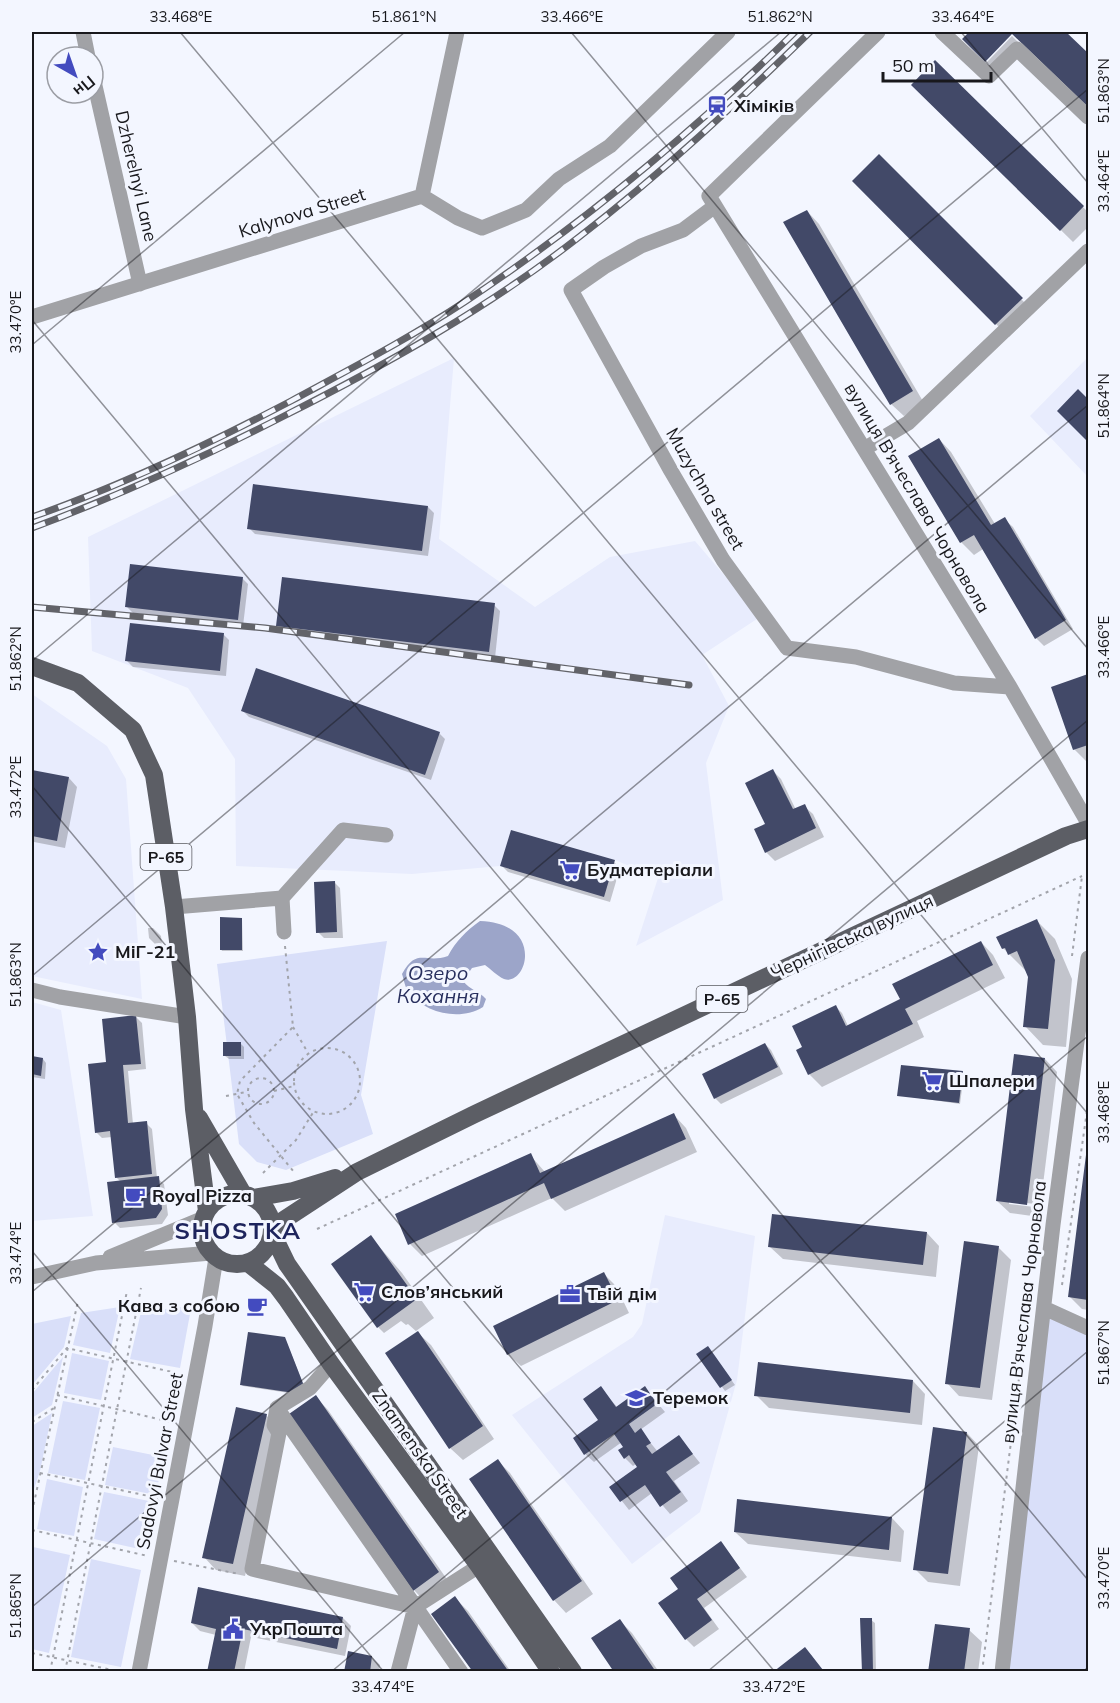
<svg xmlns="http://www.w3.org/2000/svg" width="1120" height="1703" font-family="Mulish,sans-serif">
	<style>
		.built { fill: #e8ecfd }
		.green { fill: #d9dff9 }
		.water { fill: #9ca5c9 }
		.shadow { fill: #0003; fill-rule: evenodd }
		.building { fill: #424968 }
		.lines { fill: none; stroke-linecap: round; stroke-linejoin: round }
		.path { stroke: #a2a4ab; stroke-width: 2; stroke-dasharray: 3 4.5; stroke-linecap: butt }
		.minor { stroke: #a1a2a6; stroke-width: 15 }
		.major { stroke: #5c5e65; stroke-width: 18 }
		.rail-casing { stroke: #626369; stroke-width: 7 }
		.rail { stroke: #f3f6ff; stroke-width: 4.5; stroke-dasharray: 14; stroke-linecap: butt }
		.ticks { fill: none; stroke: #18181c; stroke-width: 1.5; stroke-opacity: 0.45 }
		.labels { text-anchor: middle; stroke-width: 6; stroke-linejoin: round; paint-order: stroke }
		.shield { fill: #f3f6ff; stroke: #5a5b60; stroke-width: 1.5 }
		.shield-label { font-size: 16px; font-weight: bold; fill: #18181c }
		.poi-label { font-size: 18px; font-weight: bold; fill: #18181c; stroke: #f3f6ff; text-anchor: start }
		.street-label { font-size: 18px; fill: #18181c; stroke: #f3f6ff }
		.water-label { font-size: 20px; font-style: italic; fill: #282f5e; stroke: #f3f6ff }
		.district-label { font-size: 24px; font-weight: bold; letter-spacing: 1.5px; fill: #1e245c; stroke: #f3f6ff }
		.neatline { fill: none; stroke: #18181c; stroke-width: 2 }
		.ticks-label { font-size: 15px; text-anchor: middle; fill: #18181c }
	</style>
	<rect width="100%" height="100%" fill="#f3f6ff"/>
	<path class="built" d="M1088 357V477L1030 416Z
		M454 358 439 539 535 607 610 557 695 541 760 617 702 655 729 706 706 763 723 900 636 946 658 878 615 860 511 830 500 866 412 874 236 866 235 759 188 688 92 651 88 537Z
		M32 694 107 746 126 779 142 999 32 976Z
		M32 1002 61 1010 93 1216 32 1221Z
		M665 1215 755 1236 737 1380 700 1512 632 1564 512 1415 633 1337 642 1324Z"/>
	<path class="green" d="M387 941 361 1095 373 1134 286 1170 257 1162 239 1144 217 964Z
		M120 1307 110 1353 73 1345 81 1313Z
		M182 1307 188 1308 190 1314 180 1368 130 1359 141 1312Z
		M1044 1308 1088 1328V1671L1002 1672Z
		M71 1316 64 1347 32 1385V1324Z
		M72 1353 109 1361 101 1400 64 1393Z
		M63 1357 52 1405 32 1418V1394Z
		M63 1401 100 1408 85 1480 48 1473Z
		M52 1413 40 1471 34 1489 32 1483V1426Z
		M113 1447 163 1457 156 1495 105 1485Z
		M47 1479 83 1487 74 1536 37 1529Z
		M104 1492 154 1502 144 1550 94 1539Z
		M33 1547 70 1555 49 1653 32 1649V1557Z
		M91 1559 141 1570 121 1667 71 1657Z"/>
	<path class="water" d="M480 921C545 923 527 987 504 979 497 976 491 969 485 965L472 968 463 981C470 990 479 991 486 999L483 1007C461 1021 425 1014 409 992 405 988 404 980 402 974 417 947 425 964 448 956 456 941 466 931 480 921Z"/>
	<path class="shadow" d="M971 32H1008L1010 34 964 39Z
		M1012 32H1064L1088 55V105Z
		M1012 36 1019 43 994 69 987 62Z
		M935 62 1088 212V227L1073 242 913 85Z
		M879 156 1034 312 1009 337 854 182Z
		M807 211 819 224 924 403 904 416 891 404Z
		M1078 391 1088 401V441L1059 411Z
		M939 439 951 452 995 524 1004 519 1013 527 1073 629 1044 646 1036 638 983 549 974 555 961 542Z
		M428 507 434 513 428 556 255 534 249 528Z
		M242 578 248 584 243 626 133 613 127 607Z
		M494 605 500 611 495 658 284 632 278 626Z
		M223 634 229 640 226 676 133 667 127 661Z
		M1088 676V763L1074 749 1053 688Z
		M243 711 439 733 445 739 431 780 249 717Z
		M32 771 69 778 77 787 65 848 34 842 32 854Z
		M773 771 781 779 796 810 804 806 813 814 824 837 775 861 766 852 756 830 767 825Z
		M614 862 620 868 610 902 508 872 502 866Z
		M334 882 340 888 343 938H324L318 932Z
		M242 919 243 951H222L221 949Z
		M1037 921 1055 939 1072 979 1066 1047 1043 1045 1025 1026 1030 977 1028 973 1003 948Z
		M148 928H153L161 936 162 945 157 946 149 938Z
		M981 942 993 955 1005 978 917 1021 924 1037 822 1087 809 1074 836 1007 842 1013 848 1026 902 1000Z
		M136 1017 142 1023 146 1069 128 1071 133 1124 146 1123 152 1129 157 1178 164 1184 168 1215 162 1224 120 1228 114 1222 121 1182 116 1177 112 1137 102 1138 96 1132 107 1064Z
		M240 1043 244 1047V1059H229L225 1056Z
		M765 1044 771 1050 783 1074 721 1104 715 1098Z
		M32 1058 43 1059 46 1063 45 1079 32 1077Z
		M1045 1059 1057 1072 1039 1217 1010 1213 997 1201ZM1009 1201 1035 1204 1034 1207 1009 1204Z
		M962 1073 964 1074 960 1104 898 1095Z
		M674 1115 686 1128 697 1152 565 1211 552 1198 422 1256 410 1244 530 1155 545 1172Z
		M1088 1147V1310L1082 1309 1069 1296Z
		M927 1233 939 1246 936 1277 783 1259 770 1247Z
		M371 1237 402 1273 434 1318 416 1331 431 1345 494 1439 463 1460 450 1448 418 1333 408 1324 406 1325 401 1321 384 1333 378 1327Z
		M998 1247 1011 1260 992 1400 959 1396 947 1383Z
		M604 1274 616 1286 629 1313 521 1366 508 1354Z
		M286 1341 305 1388 296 1394 243 1386 242 1385Z
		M711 1352 735 1385 725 1391 699 1355Z
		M913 1381 925 1394 922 1425 769 1408 756 1395Z
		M601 1388 617 1407 645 1388 665 1412 640 1430 658 1452 679 1437 700 1463 674 1481 688 1501 670 1514 652 1493 629 1510 611 1487 639 1467 636 1464 633 1466 625 1458V1447L622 1442 594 1462 585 1454 601 1420Z
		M316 1397 328 1410 451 1585 426 1603 414 1590Z
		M266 1415 278 1428 245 1576 216 1570 204 1557Z
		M967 1433 979 1446 960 1586 928 1582 915 1569Z
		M498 1461 510 1473 593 1594 566 1613 554 1600Z
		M892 1518 904 1531 901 1562 748 1544 735 1532Z
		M721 1543 747 1577 704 1608 719 1629 694 1647 686 1639 680 1589Z
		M455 1598 468 1611 511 1672H475Z
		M343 1618 351 1626 345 1656 251 1637 244 1672H208L216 1635 200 1631 192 1623Z
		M871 1620 875 1623 876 1672H863Z
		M620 1621 632 1633 659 1672H616Z
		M969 1630 982 1642 978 1672H930Z
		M811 1655 823 1672H776Z
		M372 1657 380 1665 379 1672H346Z"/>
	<path class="building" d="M969 32H1066L1088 53V107L1012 34 985 62 962 39Z
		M935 60 1084 206 1060 231 911 85Z
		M879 154 1023 298 995 325 852 181Z
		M807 210 913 391 890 405 783 222Z
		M1078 389 1088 399V439L1087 441 1057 411Z
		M939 438 991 525 1005 517 1066 620 1035 639 974 535 960 543 908 456Z
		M253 484 428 506 422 551 247 529Z
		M130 564 243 577 238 620 125 607Z
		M282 577 495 603 489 652 276 626Z
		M130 623 224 633 220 671 125 661Z
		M256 668 440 732 425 775 241 711Z
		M1088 674V745L1073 750 1051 687Z
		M773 769 793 809 805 804 816 828 765 853 754 829 765 824 745 783Z
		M32 770 69 777 57 841 32 836Z
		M511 830 615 860 604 897 500 866Z
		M335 881 337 932 316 933 314 882Z
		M220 917 242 918V950H220Z
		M1037 919 1055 960 1048 1029 1023 1027 1028 977 1017 951 1008 955 1005 948 1002 949 996 937Z
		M981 941 993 965 905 1009 913 1024 808 1075 796 1050 802 1047 792 1026 836 1005 846 1026 900 999 892 984Z
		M136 1015 141 1064 123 1065 128 1123 147 1121 152 1174 115 1178 110 1131 95 1133 88 1064 106 1062 102 1019Z
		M223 1042H241V1056H223Z
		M765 1043 778 1067 714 1099 702 1074Z
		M1014 1054 1045 1058 1027 1205 996 1201Z
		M32 1056 43 1058 41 1076 32 1074Z
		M901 1065 963 1071 959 1103 897 1096Z
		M674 1113 686 1139 551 1199 544 1183 408 1245 395 1214 531 1153 540 1173Z
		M1087 1147H1088V1300L1068 1297Z
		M159 1176 162 1209 156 1218 112 1223 107 1182Z
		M772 1214 927 1232 923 1265 768 1247Z
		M371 1235 417 1299 377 1328 331 1264Z
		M964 1241 999 1246 980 1388 945 1384Z
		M604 1272 618 1300 507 1355 493 1326Z
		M418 1331 483 1426 449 1449 385 1353Z
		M248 1332 285 1337 304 1386 294 1393 240 1385Z
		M708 1346 732 1380 720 1388 696 1354Z
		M758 1362 913 1380 910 1413 754 1396Z
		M601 1386 616 1407 645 1386 657 1404 629 1424 635 1433 641 1428 651 1443 646 1446 652 1454 679 1435 693 1454 666 1472 681 1492 660 1507 645 1485 620 1502 609 1487 637 1467 629 1455 624 1459 618 1450 623 1447 614 1434 584 1455 573 1438 598 1420 583 1399Z
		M316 1395 439 1572 413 1591 289 1414Z
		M236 1407 267 1414 233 1564 202 1558Z
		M933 1427 967 1432 948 1574 913 1570Z
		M498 1459 582 1581 553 1601 469 1479Z
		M737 1499 892 1517 889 1550 734 1532Z
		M721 1541 740 1568 697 1599 712 1620 685 1640 658 1603 678 1589 670 1578Z
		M198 1587 343 1617 337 1649 243 1629 234 1672H207L216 1629 191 1623Z
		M455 1596 509 1672H473L431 1614Z
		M860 1618H872L873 1672H862Z
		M620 1619 656 1672H614L591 1638Z
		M935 1624 970 1628 964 1672H928Z
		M805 1647 823 1670 773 1672Z
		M348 1651 372 1656 370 1672H344Z"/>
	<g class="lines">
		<path class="path" d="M285 946 293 1027 240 1081 237 1094 254 1123 294 1172
			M1072 956 1082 876
			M293 1027 308 1053
			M294 1081a33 33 0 1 1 66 0a33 33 0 1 1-66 0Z
			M248 1091a13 13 0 1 1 26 0a13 13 0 1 1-26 0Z
			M274 1091 294 1086
			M226 1096 246 1092
			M263 1173 296 1140 314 1111
			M317 1229 1082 876
			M1062 1285 1088 1104
			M32 1390 67 1348 181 1374
			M57 1395 171 1422
			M32 1422 54 1408
			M40 1473 158 1498
			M32 1512 78 1301
			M32 1530 148 1556
			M174 1561 239 1574
			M32 1653 122 1672
			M50 1672 127 1291
			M65 1672 141 1288
			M982 1672 1020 1370"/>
		<path class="minor" d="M83 32 88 57
			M878 32 709 196 1010 687 1088 823
			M942 32 989 76 1017 49 1088 117
			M93 77 140 284
			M422 196 458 218 482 228 526 210 559 179 610 146 728 32
			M715 206 683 230 641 246 604 267 571 290 671 471 723 560 787 648 856 657 954 683 1010 687
			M32 317 422 196 457 32
			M864 449 908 423 1088 251
			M282 898 343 830 386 835
			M174 907 282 898 284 932
			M32 990 60 997 187 1017
			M110 1257 204 1218
			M32 1277 96 1263 211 1253
			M1044 1308 1088 1328
			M331 1364 310 1388 277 1408 274 1425 279 1433 252 1569 415 1607
			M277 1408 461 1672
			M139 1672 205 1326 216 1258
			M398 1672 415 1607 479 1566
			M1002 1672 1053 1225 1088 958"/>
		<path class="major" d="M32 666 78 683 133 730 154 775 174 907 187 1017 194 1109 207 1211
			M199 1118 243 1194
			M202 1229a35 35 0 1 1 70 0a35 35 0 1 1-70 0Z
			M254 1198 293 1191 335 1178
			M273 1227 357 1172 475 1114 1066 836 1088 829
			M272 1233 287 1264 299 1281 573 1672
			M248 1263 277 1286 286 1298 331 1364 479 1566 551 1672"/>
		<g class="rail-casing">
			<path id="rail" d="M32 517C121 486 207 445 291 401 350 369 410 338 466 301 584 223 694 131 795 32
				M32 528C118 496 202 458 284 416 387 364 488 308 579 237 661 174 736 104 810 32
				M32 607 265 628 689 685"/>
		</g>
		<use href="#rail" class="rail"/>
	</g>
	<path class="ticks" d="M180 32 1088 1114M571 32 1088 649M961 32 1088 183M32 320 1088 1580M32 345 405 32M32 661 781 32M32 786 775 1672M32 976 1088 89M32 1251 384 1672M32 1292 1088 405M32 1607 1088 720M331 1672 1088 1036M707 1672 1088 1351M1083 1672 1088 1667"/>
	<defs>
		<g id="station-bare" transform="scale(1.62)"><path d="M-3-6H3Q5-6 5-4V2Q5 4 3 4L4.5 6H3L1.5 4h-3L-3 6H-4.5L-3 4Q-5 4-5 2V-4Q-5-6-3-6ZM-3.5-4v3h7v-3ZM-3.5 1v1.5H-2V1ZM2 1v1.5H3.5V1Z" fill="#434bbf" stroke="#f3f6ff" stroke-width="2.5" paint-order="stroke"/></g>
		<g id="supermarket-bare" transform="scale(1.62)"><path d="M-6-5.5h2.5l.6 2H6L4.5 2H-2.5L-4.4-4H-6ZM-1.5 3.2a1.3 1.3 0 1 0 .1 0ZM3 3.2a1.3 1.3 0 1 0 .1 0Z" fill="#434bbf" stroke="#f3f6ff" stroke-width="2.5" paint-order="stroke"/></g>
		<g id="sight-bare" transform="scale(1.62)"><path d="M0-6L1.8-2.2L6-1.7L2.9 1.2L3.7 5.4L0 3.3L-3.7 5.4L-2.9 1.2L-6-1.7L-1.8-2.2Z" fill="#434bbf" stroke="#f3f6ff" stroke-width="2.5" paint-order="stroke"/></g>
		<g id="cafe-bare" transform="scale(1.62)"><path d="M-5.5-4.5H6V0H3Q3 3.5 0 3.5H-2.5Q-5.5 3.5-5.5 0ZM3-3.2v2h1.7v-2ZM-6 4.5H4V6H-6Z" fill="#434bbf" stroke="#f3f6ff" stroke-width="2.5" paint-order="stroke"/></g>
		<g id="office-bare" transform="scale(1.62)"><path d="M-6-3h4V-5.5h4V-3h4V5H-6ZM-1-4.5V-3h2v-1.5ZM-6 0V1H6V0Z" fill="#434bbf" stroke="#f3f6ff" stroke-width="2.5" paint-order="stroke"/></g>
		<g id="school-bare" transform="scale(1.62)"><path d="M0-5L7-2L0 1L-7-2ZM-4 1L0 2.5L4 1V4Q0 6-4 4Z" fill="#434bbf" stroke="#f3f6ff" stroke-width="2.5" paint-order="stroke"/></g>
		<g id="civic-bare" transform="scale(1.62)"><path d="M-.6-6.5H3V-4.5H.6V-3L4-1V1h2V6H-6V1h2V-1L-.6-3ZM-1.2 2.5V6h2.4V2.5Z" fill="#434bbf" stroke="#f3f6ff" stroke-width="2.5" paint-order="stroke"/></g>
	</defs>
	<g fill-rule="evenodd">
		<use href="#station-bare" x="717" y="106"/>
		<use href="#supermarket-bare" x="570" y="870"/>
		<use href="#sight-bare" x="98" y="952"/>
		<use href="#supermarket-bare" x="932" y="1081"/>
		<use href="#cafe-bare" x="135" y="1196"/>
		<use href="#supermarket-bare" x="364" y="1292"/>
		<use href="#office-bare" x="570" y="1294"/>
		<use href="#cafe-bare" x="257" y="1306"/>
		<use href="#school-bare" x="636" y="1398"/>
		<use href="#civic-bare" x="233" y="1629"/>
	</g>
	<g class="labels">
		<g class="shield">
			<rect x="140.5" y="844" width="51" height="26" rx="4.5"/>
			<rect x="696.5" y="986" width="51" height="26" rx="4.5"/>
		</g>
		<g class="shield-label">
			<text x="166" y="863">Р-65</text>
			<text x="722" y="1005">Р-65</text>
		</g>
		<g class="poi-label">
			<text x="734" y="112">Хіміків</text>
			<text x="587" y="876">Будматеріали</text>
			<text x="115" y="958">МіГ-21</text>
			<text x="949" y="1087">Шпалери</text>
			<text x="152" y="1202">Royal Pizza</text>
			<text x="381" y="1298">Слов’янський</text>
			<text x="587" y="1300">Твій дім</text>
			<text x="240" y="1312" text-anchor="end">Кава з собою</text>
			<text x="653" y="1404">Теремок</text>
			<text x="250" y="1635">УкрПошта</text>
		</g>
		<g class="street-label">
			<text transform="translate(136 176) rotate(77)" y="6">Dzherelnyi Lane</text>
			<text transform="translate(302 213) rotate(-17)" y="6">Kalynova Street</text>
			<text transform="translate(705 489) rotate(60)" y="6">Muzychna street</text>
			<text transform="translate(917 498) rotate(59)" y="6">вулиця В'ячеслава Чорновола</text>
			<text transform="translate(852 937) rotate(-25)" y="6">Чернігівська вулиця</text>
			<text transform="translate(1024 1312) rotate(-83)" y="6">вулиця В'ячеслава Чорновола</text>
			<text transform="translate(420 1454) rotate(55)" y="6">Znamenska Street</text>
			<text transform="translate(160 1461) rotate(-79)" y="6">Sadovyi Bulvar Street</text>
		</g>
		<g class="water-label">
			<text x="438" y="980">Озеро<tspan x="438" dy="23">Кохання</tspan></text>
		</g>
		<g class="district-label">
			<text x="238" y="1239">SHOSTKA</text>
		</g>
	</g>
	<rect width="1120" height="1703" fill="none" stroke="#f3f6ff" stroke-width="66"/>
	<g transform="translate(75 75) rotate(140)"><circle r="28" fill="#f3f6ff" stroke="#9b9da4" stroke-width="1.5"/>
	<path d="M0-4.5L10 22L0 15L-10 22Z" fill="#434bbf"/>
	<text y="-9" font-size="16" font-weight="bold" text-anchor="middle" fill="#18181c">Пн</text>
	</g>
	<path d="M883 72v9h108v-9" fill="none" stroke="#18181c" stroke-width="3"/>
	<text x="892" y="72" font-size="18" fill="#18181c" stroke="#f3f6ff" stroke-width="4.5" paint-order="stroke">50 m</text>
	<rect x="33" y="33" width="1054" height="1637" class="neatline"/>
	<g class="ticks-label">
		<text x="181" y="22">33.468°E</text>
		<text x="404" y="22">51.861°N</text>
		<text x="572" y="22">33.466°E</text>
		<text x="780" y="22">51.862°N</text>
		<text x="963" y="22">33.464°E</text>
		<text transform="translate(1104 91) rotate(-90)" y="5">51.863°N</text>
		<text transform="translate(1104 181) rotate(-90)" y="5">33.464°E</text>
		<text transform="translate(16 322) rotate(-90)" y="5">33.470°E</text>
		<text transform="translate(1104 406) rotate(-90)" y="5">51.864°N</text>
		<text transform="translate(1104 647) rotate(-90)" y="5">33.466°E</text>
		<text transform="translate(16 659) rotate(-90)" y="5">51.862°N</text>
		<text transform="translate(16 787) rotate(-90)" y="5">33.472°E</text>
		<text transform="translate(16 975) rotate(-90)" y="5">51.863°N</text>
		<text transform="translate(1104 1112) rotate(-90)" y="5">33.468°E</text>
		<text transform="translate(16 1253) rotate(-90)" y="5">33.474°E</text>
		<text transform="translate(1104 1353) rotate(-90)" y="5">51.867°N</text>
		<text transform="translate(1104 1578) rotate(-90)" y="5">33.470°E</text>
		<text transform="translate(16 1606) rotate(-90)" y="5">51.865°N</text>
		<text x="383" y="1692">33.474°E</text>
		<text x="774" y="1692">33.472°E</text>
	</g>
</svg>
